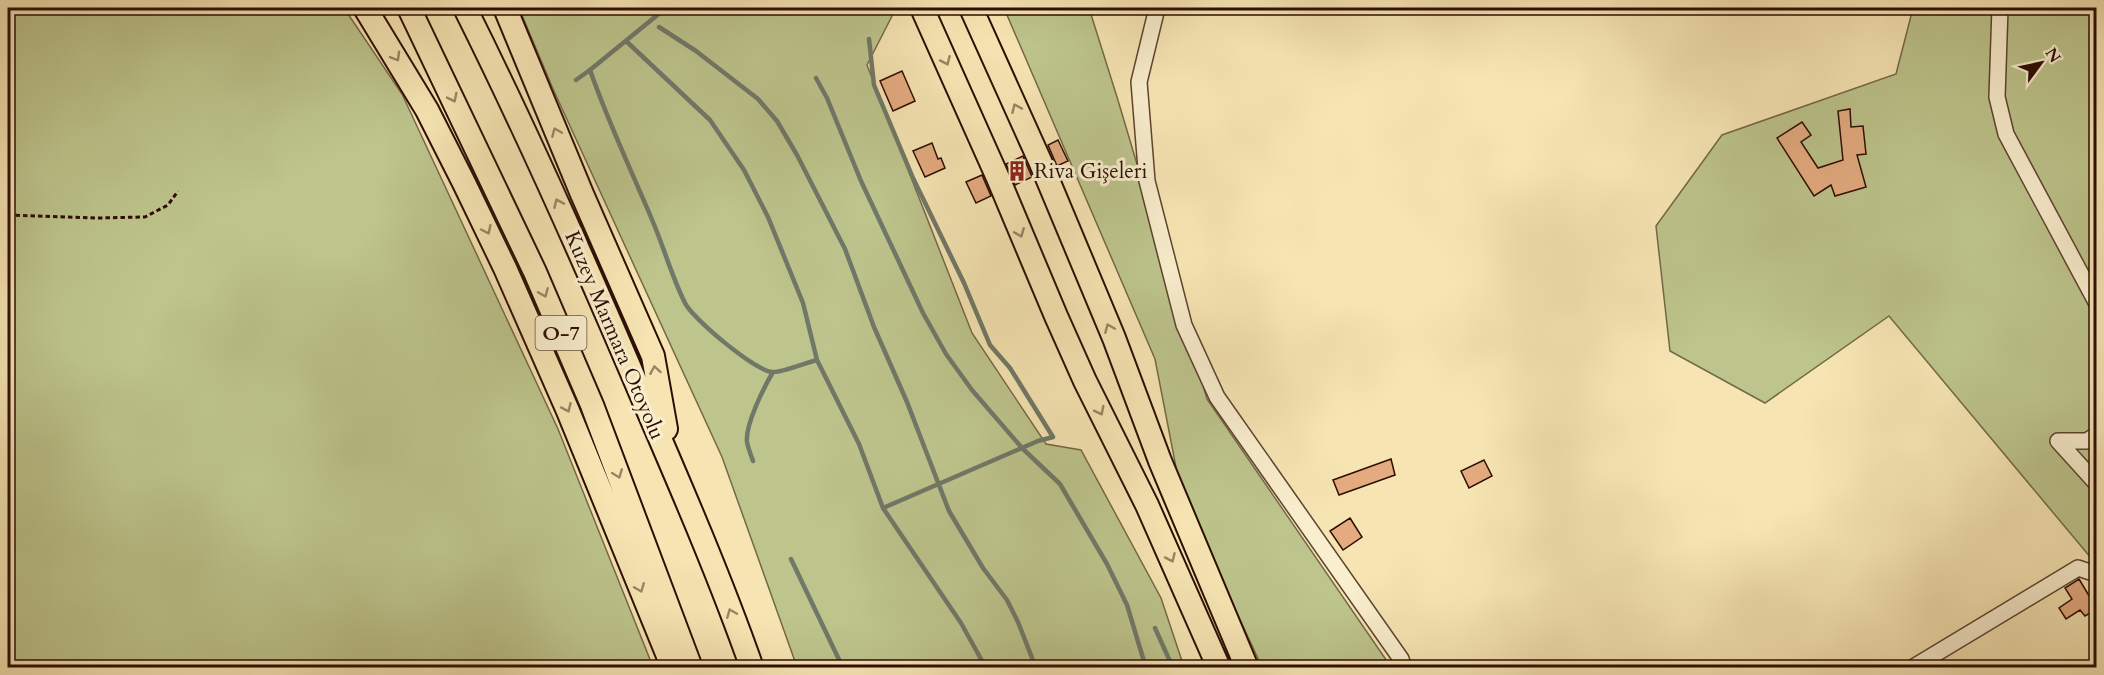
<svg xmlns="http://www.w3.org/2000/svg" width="2104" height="675" font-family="Cardo,serif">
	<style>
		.green { fill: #bdc48c; stroke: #746848; stroke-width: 1.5 }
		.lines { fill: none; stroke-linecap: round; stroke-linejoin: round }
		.stream { stroke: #707868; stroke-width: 4.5 }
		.building { fill: #e4ab80; stroke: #2c0d03; stroke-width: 1.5 }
		.minor-casing { stroke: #5e432f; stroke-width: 18 }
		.highway-casing { stroke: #2c0d03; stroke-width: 26 }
		.path { stroke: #2c0d03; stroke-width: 3; stroke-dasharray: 4.5 3; stroke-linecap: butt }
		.minor { stroke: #f9eece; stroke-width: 15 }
		.highway { stroke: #f6e5b3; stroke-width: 22 }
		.oneway { stroke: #9b8464 }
		.labels { text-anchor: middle; stroke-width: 6; stroke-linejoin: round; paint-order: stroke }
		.shield { fill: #f9eece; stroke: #6a5040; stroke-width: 1.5 }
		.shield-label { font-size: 20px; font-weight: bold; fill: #2c0d03 }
		.poi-label { font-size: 21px; fill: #2c0d03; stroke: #f9eece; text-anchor: start }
		.street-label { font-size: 21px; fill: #2c0d03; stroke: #f9eece }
	</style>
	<rect width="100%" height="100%" fill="#f6e5b3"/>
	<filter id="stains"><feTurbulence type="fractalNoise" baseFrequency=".00333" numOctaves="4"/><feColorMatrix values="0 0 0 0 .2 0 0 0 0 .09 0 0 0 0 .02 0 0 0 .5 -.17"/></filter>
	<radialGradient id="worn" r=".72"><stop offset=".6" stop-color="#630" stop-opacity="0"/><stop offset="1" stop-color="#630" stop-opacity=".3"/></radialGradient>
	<path class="green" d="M8 8H344L402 94 558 429 653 667H8Z
		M519 8H890L892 16 867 65 972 333 1046 444 1081 450 1161 598 1184 667H797L722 457 553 89Z
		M1004 8H1089L1117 97 1207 399 1391 667H1262L1181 493 1155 359Z
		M1910 8H2096V564L1889 316 1765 403 1670 351 1656 226 1722 135 1896 74 1911 16Z"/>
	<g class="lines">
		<path class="stream" d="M659 27 696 51 758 99 777 121 797 155 845 249 874 327 907 402 949 511 983 568 1007 600 1018 622 1036 668
			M869 39 874 85 913 178 964 283 990 345 1010 368 1053 437 1038 441 883 508
			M626 41 710 120 744 170 768 217 803 303 817 360 859 444 883 508 961 623 986 668
			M590 70C608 122 632 172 653 222 664 248 672 277 685 303 692 318 756 372 773 372 781 373 808 362 817 360
			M816 78 827 98 861 181 923 313 946 354 972 390 1022 448 1060 484 1107 564 1127 605 1146 668
			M576 80 590 70 666 8
			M753 461C751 455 748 448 747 442 745 425 764 387 773 372
			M791 559 843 668
			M1155 628 1173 668"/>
	</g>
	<path class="building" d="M902 71 915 101 893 111 880 81Z
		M1850 109 1851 127 1863 126 1866 154 1857 155 1866 187 1835 196 1831 185 1814 196 1777 138 1802 122 1811 135 1801 142 1818 168 1843 160 1838 111Z
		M1058 140 1068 161 1057 166 1048 145Z
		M932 143 938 159 941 158 945 168 925 177 913 151Z
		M1023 156 1032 177 1015 185 1006 164Z
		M982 175 991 196 976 203 966 182Z
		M1391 459 1395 475 1339 495 1333 480Z
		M1484 460 1492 476 1469 488 1461 471Z
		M1350 518 1362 537 1343 550 1330 531Z
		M2079 579 2097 609 2085 616 2080 610 2066 619 2059 608 2072 599 2065 588Z"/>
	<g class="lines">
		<g class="minor-casing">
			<path id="minor" d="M1157 8 1139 82 1147 181 1184 325 1217 397 1401 659 1404 668
				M2000 8 1997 97 2006 134 2096 302
				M2058 441 2096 483
				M2058 441H2087L2096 435
				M1912 668 2078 568 2096 574"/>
		</g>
		<g class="highway-casing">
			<path id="highway" d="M365 8 427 110 464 183 505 268 568 411 673 668
				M409 8 535 272 592 405 691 668
				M465 8C529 136 587 267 643 399 681 487 720 577 752 668
				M505 8 582 194 653 356 666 429
				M922 8 998 178 1056 316 1085 381 1147 505 1219 668
				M971 8 1040 161 1114 338 1160 461 1247 668"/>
		</g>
		<path class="path" d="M8 215 97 218 145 217 168 205 178 191"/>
		<use href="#minor" class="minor"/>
		<use href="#highway" class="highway"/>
	</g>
	<defs><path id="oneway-chevron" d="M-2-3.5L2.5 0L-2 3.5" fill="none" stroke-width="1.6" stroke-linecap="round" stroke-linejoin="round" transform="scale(1.5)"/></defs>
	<g class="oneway">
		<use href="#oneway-chevron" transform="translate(396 57) rotate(60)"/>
		<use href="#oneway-chevron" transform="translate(946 61) rotate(66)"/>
		<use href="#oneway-chevron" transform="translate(453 98) rotate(64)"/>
		<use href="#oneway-chevron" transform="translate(1016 108) rotate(-114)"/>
		<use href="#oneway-chevron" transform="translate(556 132) rotate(-113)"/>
		<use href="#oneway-chevron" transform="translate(558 203) rotate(-114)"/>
		<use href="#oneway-chevron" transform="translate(487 230) rotate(65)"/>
		<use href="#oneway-chevron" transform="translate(1020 233) rotate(68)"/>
		<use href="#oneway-chevron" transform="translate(544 293) rotate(67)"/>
		<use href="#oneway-chevron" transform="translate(1109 328) rotate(-113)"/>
		<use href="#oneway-chevron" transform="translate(655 370) rotate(-100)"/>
		<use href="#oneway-chevron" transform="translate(567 408) rotate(66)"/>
		<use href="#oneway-chevron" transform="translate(1100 411) rotate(63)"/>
		<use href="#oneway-chevron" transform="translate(618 474) rotate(69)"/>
		<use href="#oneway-chevron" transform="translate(1171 558) rotate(66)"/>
		<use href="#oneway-chevron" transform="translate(640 588) rotate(68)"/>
		<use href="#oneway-chevron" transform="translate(731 613) rotate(-112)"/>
	</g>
	<defs>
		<g id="building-bare" transform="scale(1.62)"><path d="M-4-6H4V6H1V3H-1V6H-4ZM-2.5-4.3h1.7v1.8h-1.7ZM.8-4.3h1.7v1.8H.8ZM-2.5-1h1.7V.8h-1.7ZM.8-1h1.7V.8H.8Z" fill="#8f2418" stroke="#f9eece" stroke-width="2.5" paint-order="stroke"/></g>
	</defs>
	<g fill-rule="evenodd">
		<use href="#building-bare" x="1017" y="171"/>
	</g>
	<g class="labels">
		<rect class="shield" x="535.5" y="316" width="51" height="34" rx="4.5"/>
		<g class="shield-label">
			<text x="561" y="340">O-7</text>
		</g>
		<g class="poi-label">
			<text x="1034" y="178">Riva Gişeleri</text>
		</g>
		<g class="street-label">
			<text transform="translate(615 335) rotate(67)" y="7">Kuzey Marmara Otoyolu</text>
		</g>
	</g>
	<rect width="2104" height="675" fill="none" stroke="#f6e5b3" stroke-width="30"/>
	<rect x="9" y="9" width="2086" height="657" fill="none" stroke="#2c0d03" stroke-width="3"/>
	<rect x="15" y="15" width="2074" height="645" fill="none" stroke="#2c0d03" stroke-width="1.5"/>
	<g transform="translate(2041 63) rotate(57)" stroke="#f9eece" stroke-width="4.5" paint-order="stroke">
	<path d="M0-4.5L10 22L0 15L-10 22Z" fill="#2c0d03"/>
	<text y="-9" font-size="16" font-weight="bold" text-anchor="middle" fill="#2c0d03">N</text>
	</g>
	<rect width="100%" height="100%" filter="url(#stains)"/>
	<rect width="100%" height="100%" fill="url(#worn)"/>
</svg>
